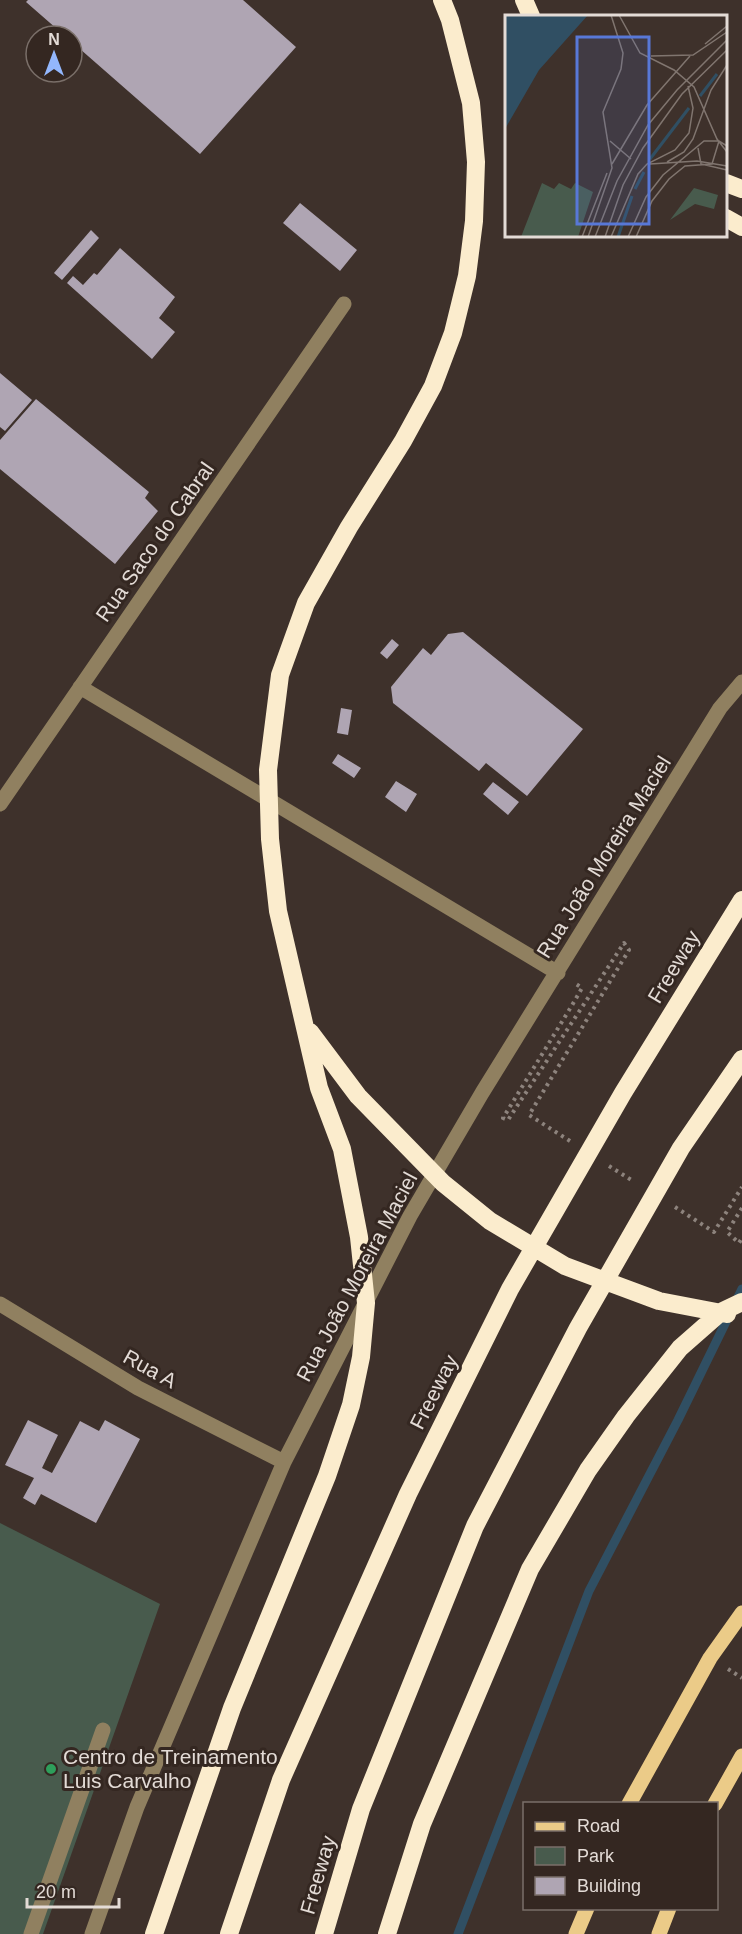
<svg xmlns="http://www.w3.org/2000/svg" width="742" height="1934" font-family="Helvetica,sans-serif">
	<style>
		.green { fill: #485b4d }
		.lines { fill: none; stroke-linecap: round; stroke-linejoin: round }
		.stream { stroke: #304f63; stroke-width: 9 }
		.building { fill: #afa5b3 }
		.path { stroke: #8d837d; stroke-width: 4; stroke-dasharray: 3 4.5; stroke-linecap: butt }
		.minor { stroke: #908060; stroke-width: 15 }
		.major { stroke: #ebcb88; stroke-width: 15 }
		.highway { stroke: #fbeccd; stroke-width: 18 }
		.leisure-dot { fill: #2e9e5b; stroke: #342721; stroke-width: 2 }
		.labels { text-anchor: middle; stroke-width: 6; stroke-linejoin: round; paint-order: stroke }
		.street-label { font-size: 21px; fill: #e3dbd6; stroke: #342721 }
		.poi-label { font-size: 21px; fill: #e3dbd6; stroke: #342721; text-anchor: start }
		.inset-river { fill: none; stroke: #304f63; stroke-width: 3 }
		.inset-road { fill: none; stroke: #80756f; stroke-width: 1.5 }
		.view { fill: #5878d7; fill-opacity: 0.15; stroke: #5878d7; stroke-width: 3 }
		.inset-edge { fill: none; stroke: #e3dbd6; stroke-width: 3 }
	</style>
	<rect width="100%" height="100%" fill="#3e312b"/>
	<path class="green" d="M0 1523 160 1604 43 1934H0Z"/>
	<g class="lines">
		<path class="stream" d="M458 1934 589 1591 678 1420 742 1289"/>
	</g>
	<path class="building" d="M28 0H243L296 47 200 154 72 42V36H65L26 2Z
		M300 203 357 250 340 271 283 223Z
		M91 230 99 238 62 280 54 273Z
		M120 248 175 297 159 318 175 332 152 359 67 283 73 276 83 285 94 273 97 275Z
		M0 373 32 400 5 431 0 427Z
		M36 399 149 492 145 498 158 511 115 564 0 469V440Z
		M463 632 583 729 527 796 486 763 479 771 393 703 391 687 423 648 431 655 448 634Z
		M392 639 399 645 387 659 380 653Z
		M341 708 352 710 348 735 337 733Z
		M338 754 361 768 354 778 332 763Z
		M396 781 417 794 406 812 385 797Z
		M493 782 519 802 508 815 483 794Z
		M28 1420 58 1435 42 1468 52 1473 80 1421 99 1431 105 1420 140 1439 96 1523 41 1494 35 1505 23 1498 34 1478 5 1465Z"/>
	<g class="lines">
		<path class="path" d="M570 1141 529 1115 629 950 624 943 508 1120 503 1118 571 1007 582 988 576 984
			M609 1166 633 1181
			M675 1207 714 1232 742 1187
			M742 1208 727 1232 739 1243 742 1238
			M728 1669 742 1678"/>
		<path class="minor" d="M80 687 558 973
			M0 804 344 304
			M0 1304 138 1388 284 1462
			M31 1934 103 1730
			M92 1934 137 1807 284 1462 410 1216 482 1093 720 708 742 682"/>
		<path class="major" d="M629 1804 710 1658 742 1613
			M715 1804 742 1756
			M576 1934 587 1908
			M659 1934 669 1908"/>
		<path class="highway" d="M524 0 531 16
			M726 183 742 189
			M726 218 742 227
			M310 1032 358 1096 443 1183 490 1221 565 1266 659 1301 727 1314
			M154 1934 232 1708 327 1476 351 1405 361 1357 366 1303 359 1237 342 1149 319 1088 278 911 270 839 268 770 280 675 306 603 349 527 403 441 433 386 453 333 467 276 474 221 476 162 471 103 450 20 442 0
			M229 1934 281 1780 408 1494 510 1289 623 1093 742 900
			M324 1934 361 1809 475 1526 578 1328 681 1148 742 1059
			M387 1934 422 1824 530 1569 588 1470 626 1416 680 1348 721 1312 742 1302"/>
	</g>
	<circle class="leisure-dot" cx="51" cy="1769" r="6"/>
	<g class="labels">
		<g class="street-label">
			<text transform="translate(155 542) rotate(-55)" y="7">Rua Saco do Cabral</text>
			<text transform="translate(604 857) rotate(-58)" y="7">Rua João Moreira Maciel</text>
			<text transform="translate(674 967) rotate(-59)" y="7">Freeway</text>
			<text transform="translate(357 1277) rotate(-62)" y="7">Rua João Moreira Maciel</text>
			<text transform="translate(150 1369) rotate(29)" y="7">Rua A</text>
			<text transform="translate(434 1392) rotate(-63)" y="7">Freeway</text>
			<text transform="translate(318 1875) rotate(-74)" y="7">Freeway</text>
		</g>
		<g class="poi-label">
			<text x="63" y="1764">Centro de Treinamento<tspan x="63" dy="24">Luis Carvalho</tspan></text>
		</g>
	</g>
	<g transform="translate(505 15)">
		<rect width="222" height="222" fill="#3e312b"/>
		<path d="M37 168 49 174 54 168 66 174 70 168 88 177 73 222H16ZM189 173 213 180 209 194 190 189 165 205Z" fill="#485b4d"/>
		<path d="M0 0H83L34 55 0 114Z" fill="#304f63"/>
		<path class="inset-river" d="M195 81 212 59M145 144 184 93M130 174 139 157M113 222 127 181"/>
		<path class="inset-road" d="M114 0 135 38 169 55 189 72 212 124 222 137M200 29 222 11M146 41 188 40 222 17M105 126 126 144M193 133 196 149 222 155M162 147 179 137 188 124 206 75 222 50M107 149 142 90 185 41M145 149 192 146 222 151M77 222 102 158M83 222 107 153 98 97 116 54 118 38 106 0M90 222 112 166 143 110 172 75 222 25M100 222 118 170 138 133 177 79 222 35M106 222 133 159 142 149 170 135 184 118 188 93 183 71M123 222 141 182 158 160 199 126H214L222 131M131 222 147 186 164 164 180 151 207 149 214 126"/>
		<path class="view" d="M72 22H144V209H72Z"/>
		<rect width="222" height="222" class="inset-edge"/>
	</g>
	<rect x="523" y="1802" width="195" height="108" fill="#342721" stroke="#7a6f69" stroke-width="1.5"/>
	<rect x="535" y="1822" width="30" height="9" fill="#ebcb88" stroke="#7a6f69" stroke-width="1.5"/>
	<text x="577" y="1832" font-size="18" fill="#e3dbd6">Road</text>
	<rect x="535" y="1847" width="30" height="18" fill="#485b4d" stroke="#7a6f69" stroke-width="1.5"/>
	<text x="577" y="1862" font-size="18" fill="#e3dbd6">Park</text>
	<rect x="535" y="1877" width="30" height="18" fill="#afa5b3" stroke="#7a6f69" stroke-width="1.5"/>
	<text x="577" y="1892" font-size="18" fill="#e3dbd6">Building</text>
	<g transform="translate(54 54)"><circle r="28" fill="#342721" stroke="#7a6f69" stroke-width="1.5"/>
	<path d="M0-4.5L10 22L0 15L-10 22Z" fill="#93b7fd"/>
	<text y="-9" font-size="16" font-weight="bold" text-anchor="middle" fill="#e3dbd6">N</text>
	</g>
	<path d="M27 1898v9h92v-9" fill="none" stroke="#e3dbd6" stroke-width="3"/>
	<text x="36" y="1898" font-size="18" fill="#e3dbd6" stroke="#342721" stroke-width="4.5" paint-order="stroke">20 m</text>
</svg>
